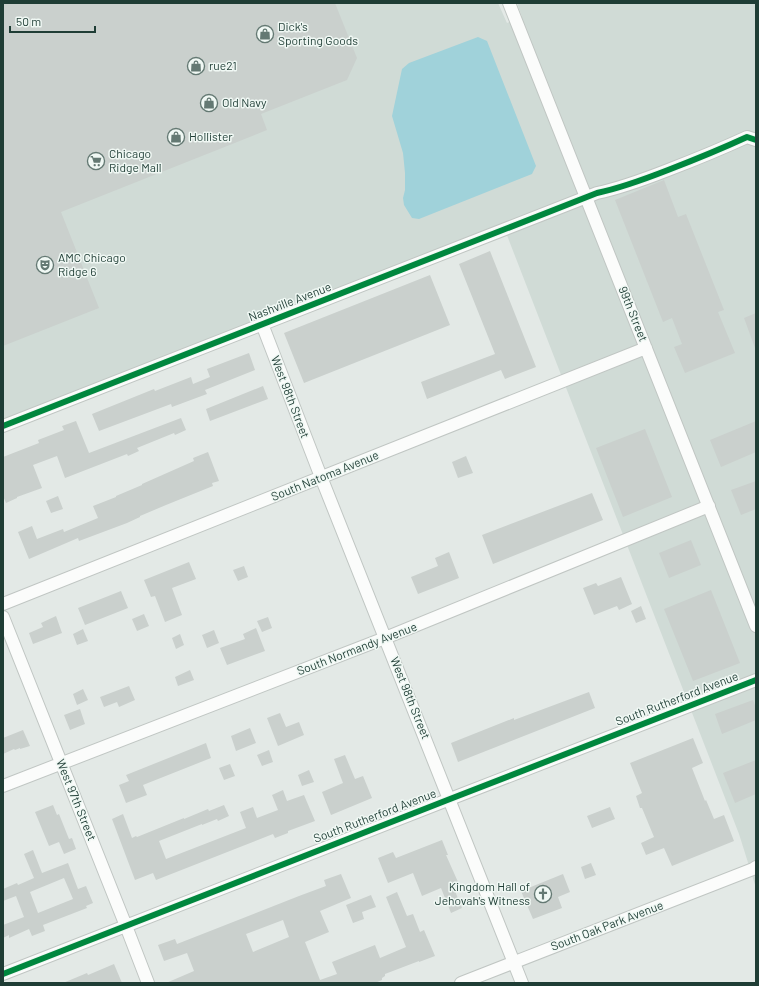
<svg xmlns="http://www.w3.org/2000/svg" width="759" height="986" font-family="Barlow,sans-serif">
	<style>
		.built { fill: #d0dbd6 }
		.water { fill: #a0d2da }
		.building { fill: #cad0cd; fill-rule: evenodd }
		.lines { fill: none; stroke-linecap: round; stroke-linejoin: round }
		.minor-casing { stroke: #c0c6c3; stroke-width: 14 }
		.minor { stroke: #fbfcfb; stroke-width: 12 }
		.cycleway-casing { stroke: #f0f8f4; stroke-width: 8 }
		.cycleway { stroke: #00873e; stroke-width: 6 }
		.labels { text-anchor: middle; stroke-width: 3; stroke-linejoin: round; paint-order: stroke }
		.poi-label { font-size: 12px; fill: #1f3d35; stroke: #f0f8f4; text-anchor: start }
		.street-label { font-size: 12px; fill: #1f3d35; stroke: #f0f8f4 }
	</style>
	<rect width="100%" height="100%" fill="#e3e9e6"/>
	<path class="built" d="M3 3H498L507 23 522 17 517 3H756V888L739 834 503 225 3 420Z"/>
	<path class="water" d="M478 37 487 41 536 166 532 174 419 219 412 218 404 205 403 198 405 190V173L403 153 392 116 402 69 409 63Z"/>
	<path class="building" d="M3 3H335L357 58 347 80 261 114 267 130 61 212 99 308 3 346Z
		M664 180 678 217 686 214 724 310 718 312 735 353 685 373 674 347 682 344 672 318 663 322 615 200Z
		M490 251 536 367 505 379 501 370 427 399 421 382 495 354 459 264Z
		M430 275 450 325 304 383 284 333Z
		M756 313V348H755L744 318Z
		M249 353 255 370 205 390 207 394 172 407 171 404 99 431 92 414 154 389 155 391 191 377 193 384 210 377 207 369Z
		M263 386 268 399 210 421 206 409Z
		M181 418 186 430 175 435 174 433 137 448 139 451 128 456 127 454 65 478 57 456 33 465 42 488 17 497V498L6 503 3 496V457L39 443 38 440 64 430 62 426 76 421 89 453Z
		M756 421V452L721 467 710 440Z
		M645 429 672 497 623 517 596 448Z
		M208 452 219 481 212 483 213 486 166 505 140 516V517L127 523 79 541 78 538 29 559 18 532 32 526 37 539 63 529 64 532 98 518 93 506 116 497V496L142 485V484L194 461 193 458Z
		M466 456 473 473 458 478 452 462Z
		M756 481V509L741 515 731 490Z
		M592 493 603 520 493 564 482 535Z
		M58 496 63 509 51 513 46 501Z
		M691 540 701 565 669 578 659 553Z
		M449 552 459 578 418 594 411 577 438 566 435 558Z
		M189 562 196 579 172 588 182 615 165 622 155 596 151 597 144 580Z
		M244 566 248 577 238 581 233 570Z
		M621 577 632 604 619 610 617 606 594 615 583 588 596 583 598 586Z
		M711 590 740 663 693 681 664 609Z
		M121 591 128 608 85 625 78 608Z
		M641 606 646 619 636 623 631 611Z
		M144 614 149 626 137 631 132 619Z
		M56 616 62 633 33 644 29 633 43 627 41 623Z
		M268 617 272 628 262 632 257 621Z
		M256 628 265 651 227 665 220 648 245 639 243 634Z
		M83 629 88 641 77 645 73 634Z
		M214 630 219 643 207 648 202 635Z
		M180 634 184 645 176 649 172 638Z
		M190 670 194 680 178 686 175 677Z
		M129 686 135 700 119 707 117 702 104 707 100 697Z
		M83 689 88 700 77 705 73 694Z
		M589 692 595 708 458 762 451 743 514 718V720Z
		M753 700 756 708V720L722 734 715 714Z
		M80 709 85 724 70 730 64 715Z
		M280 713 286 727 299 722 304 735 278 746 267 718Z
		M250 728 256 743 236 751 231 736Z
		M23 730 30 746 20 749V748L15 750 14 749 3 754V738Z
		M693 738 703 763 692 768 705 801 706 800 714 819 724 815 734 841 672 866 664 848 646 855 641 843 654 837 642 808H640L636 796 642 793 630 763Z
		M206 743 211 758 143 785 147 795 126 803 119 785 129 781 126 775Z
		M269 750 273 762 262 766 257 755Z
		M345 755 355 779 363 776 372 798 331 815 322 792 343 783 334 759Z
		M756 760V794L735 803 723 773Z
		M230 764 235 776 224 780 219 768Z
		M309 770 314 782 302 786 298 775Z
		M283 790 287 801 304 795 315 821 288 831V833L275 838 273 834 156 880 153 873 135 880 112 819 123 814 132 838 136 836 137 837 184 818V819L208 809 209 811 224 805 229 816 218 821 217 819 202 825V824L159 841 166 859 246 828 240 812 253 807 257 818 278 810 272 795Z
		M53 805 57 815 59 814 69 839 72 838 76 849 64 854 59 842 49 846 35 812Z
		M610 807 615 819 592 828 587 816Z
		M442 840 448 855H446L458 882 452 884 462 908 451 913 441 888 422 896 413 873 388 883 378 858 393 852 396 858Z
		M33 850 42 873 68 863 78 889 86 886 93 903 86 906 87 908 43 925 45 931 32 936 29 929 9 938V935L3 938V925L24 917 16 896 3 901V889L17 883 18 885 34 878 24 854ZM64 878 73 899 38 913 30 892Z
		M591 863 596 875 585 879 581 867Z
		M341 874 351 898 320 911 329 932 305 942 320 980 337 974 332 962 375 945 380 958 406 947 386 897 397 892 407 916 413 914 420 932 424 930 435 956 419 962V961L385 974V976L382 978V980L375 983H166L194 971 187 953 164 961 158 945 175 939 177 944 299 896 326 886 324 880ZM283 920 289 937 253 952 246 934Z
		M563 874 570 892 558 897 562 908 533 919 521 891Z
		M371 895 376 907 362 912 364 919 353 923 346 905Z
		M114 964 122 983H63L87 973 88 975Z"/>
	<g class="lines">
		<g class="minor-casing">
			<path id="minor" d="M509 3C590 211 674 418 756 626
				M262 324 321 477 522 983
				M3 426 597 193C621 188 645 179 668 170 694 160 721 149 747 137L756 140
				M3 604 646 348
				M3 617 126 926 148 983
				M3 786 385 638 709 506
				M3 974 450 799 756 680
				M461 983 753 869 756 867"/>
		</g>
		<use href="#minor" class="minor"/>
		<g class="cycleway-casing">
			<path id="cycleway" d="M3 426 597 193C621 188 645 179 668 170 694 160 721 149 747 137L756 140
				M3 974 450 799 756 680"/>
		</g>
		<use href="#cycleway" class="cycleway"/>
	</g>
	<defs>
		<g id="shop-ring" transform="scale(0.9)"><circle r="9.5" fill="#f0f8f4" stroke="#647973" stroke-width="1.5"/><path d="M-5-2.5h2.3a2.7 3.5 0 0 1 5.4 0H5L5.5 6h-11ZM-1.5-2.5h3a1.5 2.3 0 0 0-3 0Z" fill="#647973"/></g>
		<g id="supermarket-ring" transform="scale(0.9)"><circle r="9.5" fill="#f0f8f4" stroke="#647973" stroke-width="1.5"/><path d="M-6-5.5h2.5l.6 2H6L4.5 2H-2.5L-4.4-4H-6ZM-1.5 3.2a1.3 1.3 0 1 0 .1 0ZM3 3.2a1.3 1.3 0 1 0 .1 0Z" fill="#647973"/></g>
		<g id="theatre-ring" transform="scale(0.9)"><circle r="9.5" fill="#f0f8f4" stroke="#647973" stroke-width="1.5"/><path d="M-5-5.5Q0-4 5-5.5V0Q5 5 0 6Q-5 5-5 0ZM-3.3-2.5H-1v1.5H-3.3ZM1-2.5H3.3v1.5H1ZM-2.8 1Q0 5.5 2.8 1Z" fill="#647973"/></g>
		<g id="church-ring" transform="scale(0.9)"><circle r="9.5" fill="#f0f8f4" stroke="#647973" stroke-width="1.5"/><path d="M-1.2-6h2.4v3.5h3.3v2.4h-3.3V6h-2.4V-.1h-3.3v-2.4h3.3Z" fill="#647973"/></g>
	</defs>
	<g fill-rule="evenodd">
		<use href="#shop-ring" x="265" y="34"/>
		<use href="#shop-ring" x="196" y="66"/>
		<use href="#shop-ring" x="209" y="103"/>
		<use href="#shop-ring" x="176" y="137"/>
		<use href="#supermarket-ring" x="96" y="161"/>
		<use href="#theatre-ring" x="45" y="265"/>
		<use href="#church-ring" x="543" y="894"/>
	</g>
	<g class="labels">
		<g class="poi-label">
			<text x="278" y="31">Dick's<tspan x="278" dy="14">Sporting Goods</tspan></text>
			<text x="209" y="70">rue21</text>
			<text x="222" y="107">Old Navy</text>
			<text x="189" y="141">Hollister</text>
			<text x="109" y="158">Chicago<tspan x="109" dy="14">Ridge Mall</tspan></text>
			<text x="58" y="262">AMC Chicago<tspan x="58" dy="14">Ridge 6</tspan></text>
			<text x="530" y="891" text-anchor="end">Kingdom Hall of<tspan x="530" dy="14">Jehovah's Witness</tspan></text>
		</g>
		<g class="street-label">
			<text transform="translate(290 302) rotate(-21)" y="4">Nashville Avenue</text>
			<text transform="translate(633 314) rotate(68)" y="4">99th Street</text>
			<text transform="translate(290 397) rotate(69)" y="4">West 98th Street</text>
			<text transform="translate(325 476) rotate(-22)" y="4">South Natoma Avenue</text>
			<text transform="translate(357 649) rotate(-21)" y="4">South Normandy Avenue</text>
			<text transform="translate(410 698) rotate(68)" y="4">West 98th Street</text>
			<text transform="translate(677 699) rotate(-21)" y="4">South Rutherford Avenue</text>
			<text transform="translate(76 800) rotate(68)" y="4">West 97th Street</text>
			<text transform="translate(375 816) rotate(-21)" y="4">South Rutherford Avenue</text>
			<text transform="translate(607 926) rotate(-21)" y="4">South Oak Park Avenue</text>
		</g>
	</g>
	<rect width="759" height="986" fill="none" stroke="#1f3d35" stroke-width="8"/>
	<path d="M10 26v6h85v-6" fill="none" stroke="#1f3d35" stroke-width="2"/>
	<text x="16" y="26" font-size="12" fill="#1f3d35" stroke="#f0f8f4" stroke-width="3" paint-order="stroke">50 m</text>
</svg>
